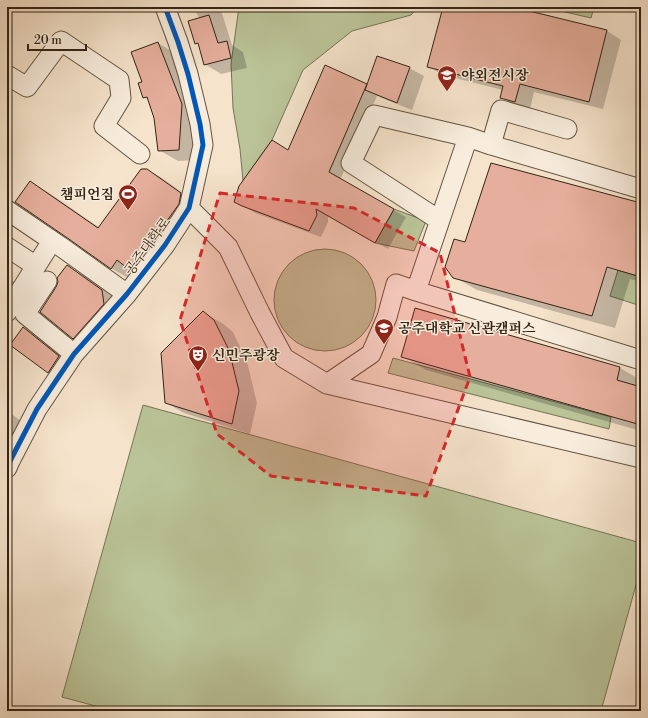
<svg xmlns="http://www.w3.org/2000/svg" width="648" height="718" font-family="'Libre Bodoni','Noto Serif KR',serif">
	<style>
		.green { fill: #bac498; stroke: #767456 }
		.shadow { fill: #0003 }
		.building { fill: #e6af9d; stroke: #332414 }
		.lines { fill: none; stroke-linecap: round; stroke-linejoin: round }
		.minor-casing { stroke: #645442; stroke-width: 21 }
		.minor { stroke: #f8eddd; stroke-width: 19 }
		.cycleway-casing { stroke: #f8eddd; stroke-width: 8 }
		.cycleway { stroke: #0057b8; stroke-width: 5 }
		.marked { fill: #d62828; fill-opacity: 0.2; stroke: #d62828; stroke-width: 3; stroke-dasharray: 8 5; stroke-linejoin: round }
		.labels { text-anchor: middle; stroke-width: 3; stroke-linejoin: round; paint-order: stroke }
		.poi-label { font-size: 14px; font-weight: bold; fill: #332414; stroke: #f8eddd; text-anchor: start }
		.street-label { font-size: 14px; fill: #332414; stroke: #f8eddd }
	</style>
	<rect width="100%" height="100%" fill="#f5e3cb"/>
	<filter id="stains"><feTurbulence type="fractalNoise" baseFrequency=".005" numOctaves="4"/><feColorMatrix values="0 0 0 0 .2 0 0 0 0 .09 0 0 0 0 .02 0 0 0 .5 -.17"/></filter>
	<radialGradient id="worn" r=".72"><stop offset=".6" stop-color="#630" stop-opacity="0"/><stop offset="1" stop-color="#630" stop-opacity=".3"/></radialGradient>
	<path class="green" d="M239 7H418L411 15 352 31 303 70 272 140 243 181 240 149 233 108 231 64Z
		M544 7H594L591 18Z
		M394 209 426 221 414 251 375 243Z
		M274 300a51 51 0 1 1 102 0a51 51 0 1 1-102 0Z
		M618 270 641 277V306L610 296Z
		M393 358 611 417 609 429 388 373Z
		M143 405 641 543V567L601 711H114L62 697Z"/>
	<path class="shadow" d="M7 7H21L7 14Z
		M193 7H220L232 45 243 52 247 68 221 74 205 64 200 46 196 43 200 19Z
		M444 7H509L607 31 621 40 603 109 534 92 530 109 516 106 501 97 503 90 443 75 429 67Z
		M158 43 176 54 201 116 197 160 178 161 159 150 155 118 149 100 144 97 143 82Z
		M326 66 368 85 409 68 424 76 412 110 377 96 340 180 406 217 388 249 328 215V222L321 237 255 213 235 201 289 151Z
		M144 168 162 178 199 205 197 214 150 281 135 272 130 279 111 268 30 183 49 193 100 228Z
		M639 201 641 202V282L630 279 615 328 477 290 454 277 466 244 639 204Z
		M67 266 86 277 121 301 122 315 92 349 73 338 57 288Z
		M7 277 37 297 20 323 7 315Z
		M416 310 620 368 641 380V431L426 370 402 356Z
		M204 313 222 323 233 332 247 362 257 403 250 434 184 413 165 402Z
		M23 328 42 339 77 368 67 383 49 372Z
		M7 411 34 430 7 453Z"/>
	<path class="building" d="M443 7H513L607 30 589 102 520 84 515 102 500 98 503 86 427 67Z
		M209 15 218 43 227 41 231 58 204 65 198 43 195 44 188 21Z
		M158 42 182 104 179 150 158 151 154 118 147 97 143 98 138 83 142 82 131 52Z
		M377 56 410 67 397 103 365 90Z
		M325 65 367 84 329 172 394 209 375 243 316 209 317 215 309 231 242 206 234 202 239 186 272 140 288 150Z
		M491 163 641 203V277L607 267 592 316 453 278 445 267 454 239 465 242Z
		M141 169H147L181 193 179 204 131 271 117 260 111 269 66 237 15 202 30 181 98 228Z
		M67 265 102 290 104 304 73 339 40 312 56 287 58 282 57 278Z
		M415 308 620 367 617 380 641 387V425L401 357Z
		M203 311 214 320 229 350 239 391 232 424 165 403 161 353Z
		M23 327 59 356 48 373 10 345Z"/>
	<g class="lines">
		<g class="minor-casing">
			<path id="minor" d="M7 75 27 87 61 41 119 80 121 98 104 126 140 154
				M491 145 501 110 567 129
				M189 208 228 247 260 313 284 358 327 384 641 458
				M7 210 60 246 127 294
				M439 220 351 163 374 115 468 137
				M7 247 36 266
				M47 281 25 314 74 354
				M416 291 641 360
				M7 312 52 241
				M327 384 371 354 387 317 396 284 416 291 468 137 491 145 641 189
				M7 468 9 463 37 409 74 354 127 294 165 245 189 208 203 145 200 124 188 74 178 42 165 7"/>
		</g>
		<use href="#minor" class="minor"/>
		<g class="cycleway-casing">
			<path id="cycleway" d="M7 468 9 463 37 409 74 354 127 294 165 245 189 208 203 145 200 124 188 74 178 42 165 7"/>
		</g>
		<use href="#cycleway" class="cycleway"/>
	</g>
	<path class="marked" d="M220 193 354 208 440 253 470 377 426 496 271 476 217 434 180 320Z"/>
	<defs>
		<g id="university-pin" transform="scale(1)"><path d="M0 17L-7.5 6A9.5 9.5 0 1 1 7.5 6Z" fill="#8f2418" stroke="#f8eddd"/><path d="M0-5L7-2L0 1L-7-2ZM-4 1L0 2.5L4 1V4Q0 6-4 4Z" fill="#fff"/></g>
		<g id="stadium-pin" transform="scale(1)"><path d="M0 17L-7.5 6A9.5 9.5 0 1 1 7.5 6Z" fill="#8f2418" stroke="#f8eddd"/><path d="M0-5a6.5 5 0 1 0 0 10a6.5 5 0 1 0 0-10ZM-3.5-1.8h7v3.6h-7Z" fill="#fff"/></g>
		<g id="theatre-pin" transform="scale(1)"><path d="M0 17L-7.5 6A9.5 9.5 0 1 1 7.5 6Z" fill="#8f2418" stroke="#f8eddd"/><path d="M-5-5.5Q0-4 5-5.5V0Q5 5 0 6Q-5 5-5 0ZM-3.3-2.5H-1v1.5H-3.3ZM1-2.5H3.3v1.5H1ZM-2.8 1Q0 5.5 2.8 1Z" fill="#fff"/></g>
	</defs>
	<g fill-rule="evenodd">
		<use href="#university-pin" x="447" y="75"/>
		<use href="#stadium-pin" x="128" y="194"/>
		<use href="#university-pin" x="384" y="328"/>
		<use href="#theatre-pin" x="198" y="355"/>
	</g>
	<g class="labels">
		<g class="poi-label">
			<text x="461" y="80">야외전시장</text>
			<text x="114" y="199" text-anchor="end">챔피언짐</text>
			<text x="398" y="333">공주대학교 신관캠퍼스</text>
			<text x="212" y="360">신민주광장</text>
		</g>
		<g class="street-label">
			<text transform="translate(147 246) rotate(-54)" y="5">공주대학로</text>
		</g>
	</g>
	<rect width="648" height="718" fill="none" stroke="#f5e3cb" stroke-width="24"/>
	<rect x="8" y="8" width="632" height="702" fill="none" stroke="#332414" stroke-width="2"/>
	<rect x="12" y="12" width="624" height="694" fill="none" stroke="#332414"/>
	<path d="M28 44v6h58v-6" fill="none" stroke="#332414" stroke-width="2"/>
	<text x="34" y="44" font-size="12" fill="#332414" stroke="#f8eddd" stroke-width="3" paint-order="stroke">20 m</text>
	<rect width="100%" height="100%" filter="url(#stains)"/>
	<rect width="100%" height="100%" fill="url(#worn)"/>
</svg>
